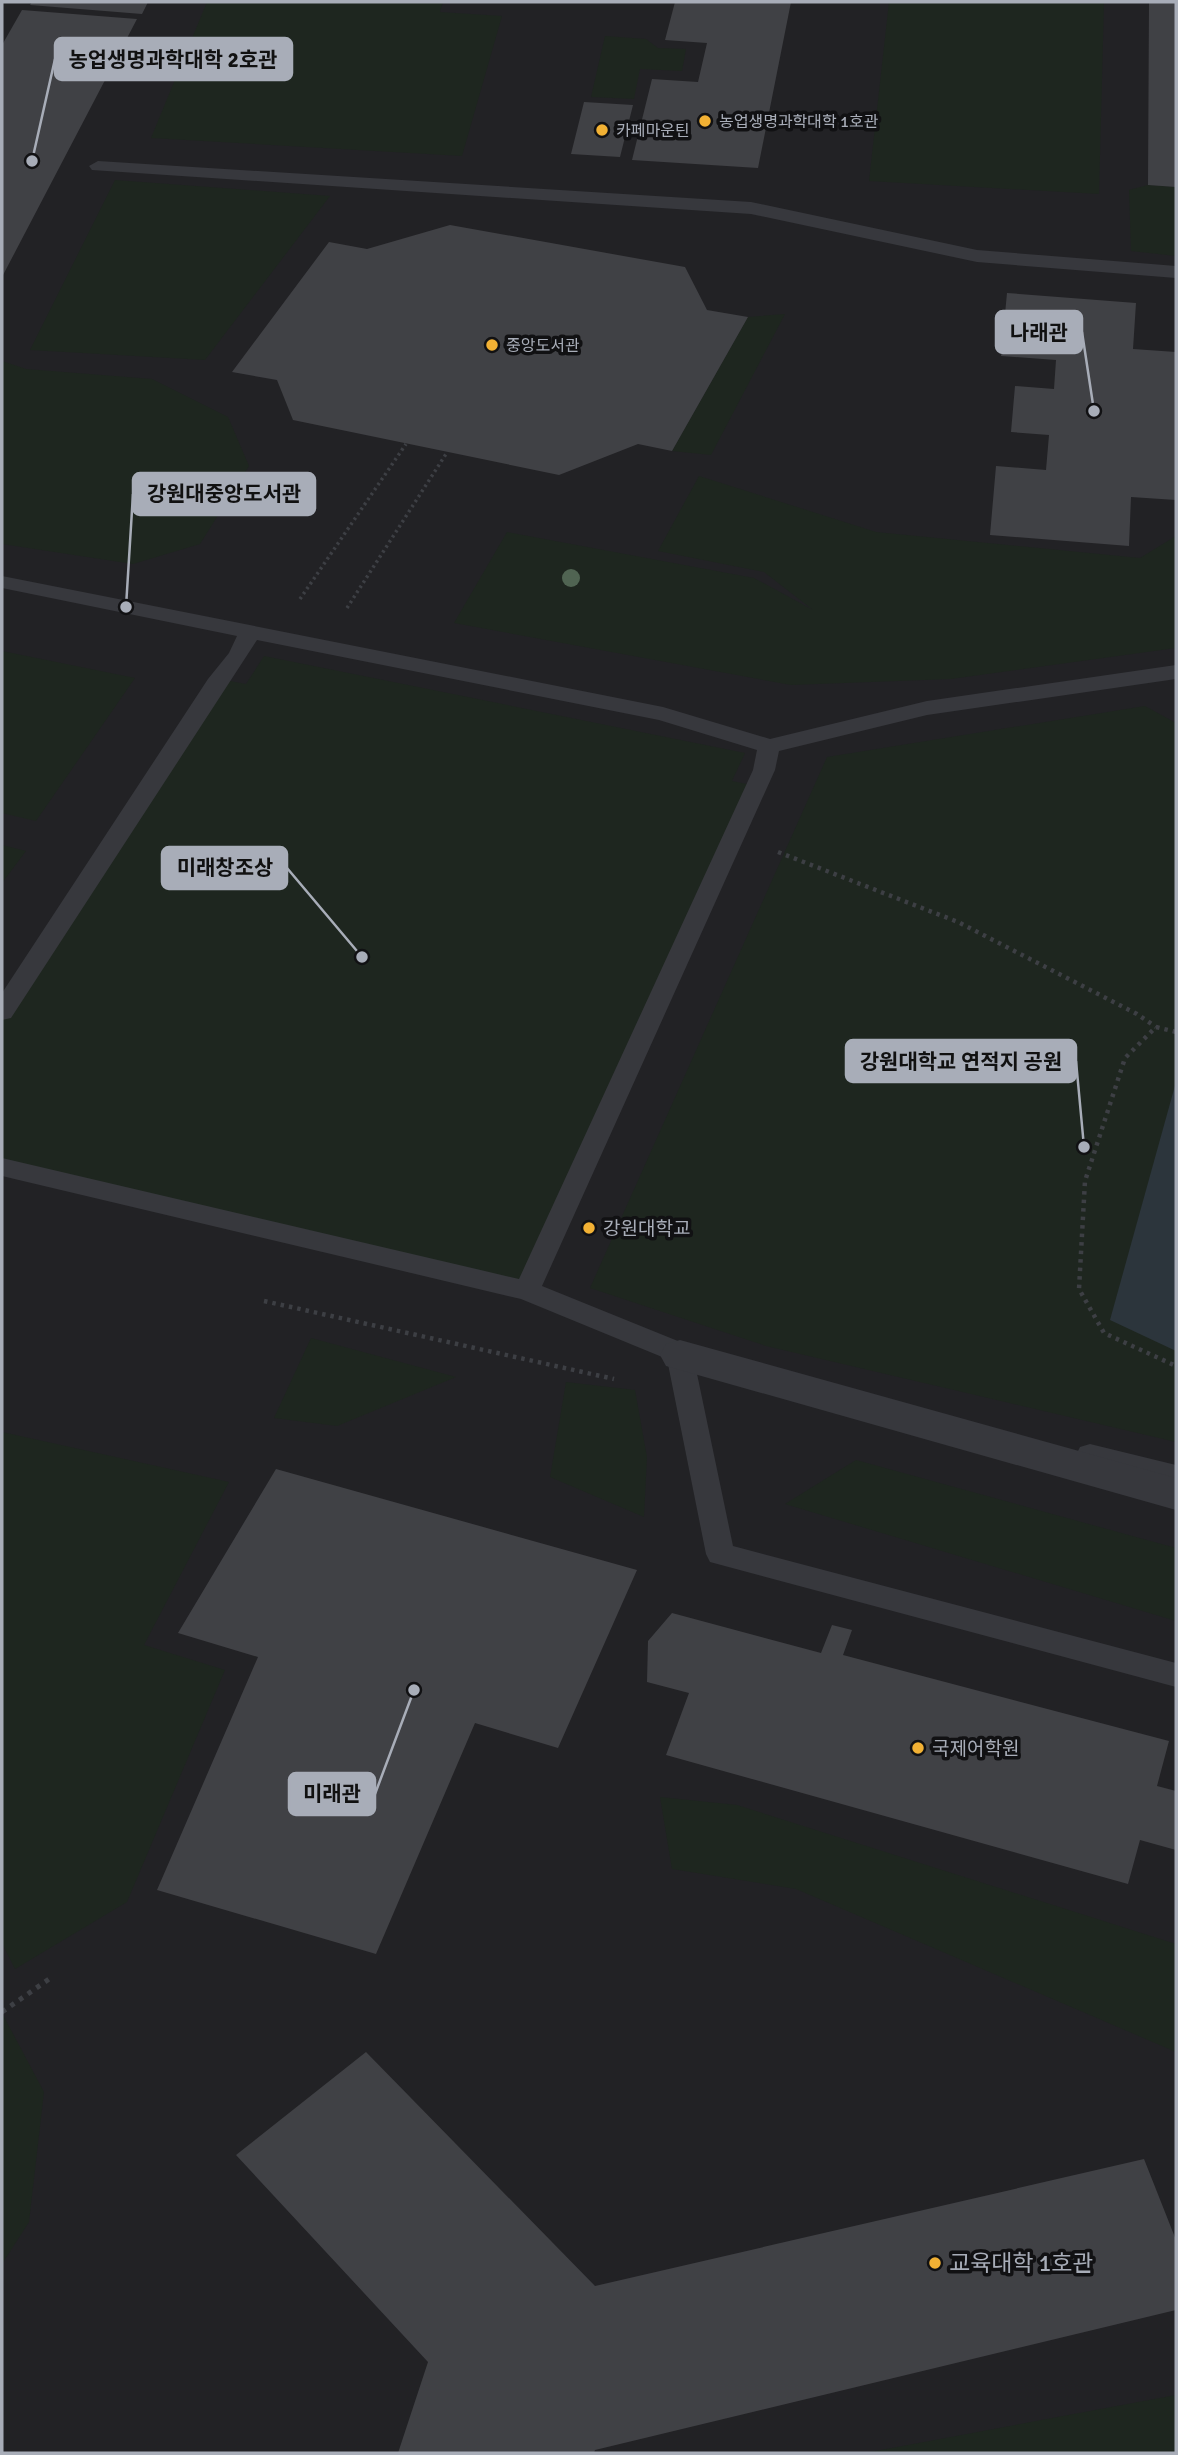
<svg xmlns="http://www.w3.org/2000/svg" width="1178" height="2455" font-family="Signika,'Noto Sans KR',sans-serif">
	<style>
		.built { fill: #222225 }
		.green { fill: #1e261f }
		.water { fill: #2c353c }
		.building { fill: #404145 }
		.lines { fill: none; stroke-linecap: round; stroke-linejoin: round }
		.path-far2 { stroke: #3d3f44; stroke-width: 3.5; stroke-dasharray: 2.5 3.5; stroke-linecap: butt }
		.path-far1 { stroke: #3d3f44; stroke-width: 4.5; stroke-dasharray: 3.5 5; stroke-linecap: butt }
		.path { stroke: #3d3f44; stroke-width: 5; stroke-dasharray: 4.5 6; stroke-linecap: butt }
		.service { fill: #37383d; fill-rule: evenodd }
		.minor { fill: #37383d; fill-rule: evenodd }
		.tree { fill: #506452 }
		.poi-dot { fill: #f2b134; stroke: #111113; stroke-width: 2.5 }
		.labels { text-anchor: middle; stroke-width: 7; stroke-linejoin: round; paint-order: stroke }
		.far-poi-label { font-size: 16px; fill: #a8adb8; stroke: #111113; text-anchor: start }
		.poi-label { font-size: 19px; fill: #a8adb8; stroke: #111113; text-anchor: start }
		.near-poi-label { font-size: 23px; fill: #a8adb8; stroke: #111113; text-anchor: start }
		.leader { fill: none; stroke: #a8adb8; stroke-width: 2.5 }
		.callout-dot { fill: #a8adb8; stroke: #111113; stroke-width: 2.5 }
		.callout { fill: #a8adb8; stroke: #a8adb8; stroke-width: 2.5 }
		.callout-label { font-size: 21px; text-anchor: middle; font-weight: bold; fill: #111 }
	</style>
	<rect width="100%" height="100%" fill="#161618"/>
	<path class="built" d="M2 2H1176V2453H2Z"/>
	<path class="green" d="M207 2H443L440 12 502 16 462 156 151 138Z
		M889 2 1104 3 1099 194 869 181Z
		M605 36 646 39 658 48 686 49 682 71 640 69 634 99 591 97Z
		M115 180 330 196 205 360 30 350Z
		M1148 185 1176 187V256L1131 251 1129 190Z
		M785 314 711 455 672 451 748 317Z
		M2 361 26 369 152 379 228 417 249 466 200 544 133 564 2 544Z
		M699 476 876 532 1140 558 1176 536V648L951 679 791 685 454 623 507 532 754 578 813 610 764 572 658 551Z
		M2 651 135 678 36 821 2 813Z
		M264 656 745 753 732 781 756 786 527 1291 2 1167V1011L219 679 246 684Z
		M1145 706 1176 723V1442L766 1346 590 1288 827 757Z
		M2 845 26 851 2 883Z
		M311 1338 456 1377 337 1426 274 1418Z
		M566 1382 635 1390 647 1457 644 1517 550 1477Z
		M2 1432 229 1482 144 1645 225 1670 127 1902 15 1969 2 1943Z
		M856 1460 1176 1548V1621L785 1504Z
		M660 1797 737 1805 1176 1944V2052L796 1889 672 1869Z
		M2 2013 44 2092 29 2222 2 2264Z
		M1176 2395V2453H865Z"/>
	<path class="water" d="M1176 1082V1351L1110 1320Z"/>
	<path class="building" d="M32 2H148L142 14 30 5Z
		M675 2H791L758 168 632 160 652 79 698 82 707 43 665 40Z
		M1149 2 1176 3V187L1148 185Z
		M22 10 137 19 2 277V45Z
		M584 102 633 105 620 157 571 154Z
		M450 225 685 267 707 310 748 317 672 451 638 444 559 475 293 420 277 380 232 372 329 242 367 249Z
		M1007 293 1136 303 1133 349 1176 352V500L1131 497 1129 546 990 535 996 466 1046 470 1049 435 1011 432 1015 386 1054 389 1056 360 1001 356Z
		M276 1469 637 1570 558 1748 475 1723 376 1954 157 1890 258 1657 178 1633Z
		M672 1613 821 1653 832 1625 852 1630 843 1655 1169 1741 1157 1786 1176 1791V1850L1140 1840 1128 1884 666 1755 689 1693 647 1682 648 1641Z
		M366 2052 595 2286 1144 2159 1176 2240V2310L595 2450 594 2453H398L428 2362 236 2155Z"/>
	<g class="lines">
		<path class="path-far2" d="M300 599 406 444
			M347 608 446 454"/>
		<path class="path-far1" d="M778 852 958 922 1137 1014 1156 1027
			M1176 1032 1156 1027 1125 1058 1085 1181 1079 1289 1104 1333 1176 1366
			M264 1301 614 1379"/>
		<path class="path" d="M2 2012 52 1977"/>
		<path class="service" d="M98 161 751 202 977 250 1176 266V278L977 262 751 214 92 170 89 166Z
			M2 576 663 707 770 739 927 701 1176 665V679L927 715 779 751 775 770 542 1286 705 1352 709 1359 705 1366 696 1369 733 1546 1176 1663V1687L710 1562 706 1554 667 1359 521 1299 2 1176V1158L519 1279 753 770 757 750 659 720 257 640 11 1018 2 1020V993L208 679 229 653 237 636 2 588Z
			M1090 1444 1176 1465V1487L1080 1463 1076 1455 1080 1447Z"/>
		<path class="minor" d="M680 1340 1176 1478V1510L666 1366 660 1355 666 1344Z"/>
	</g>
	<circle class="tree" cx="571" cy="578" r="9"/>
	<g class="poi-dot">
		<circle cx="705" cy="121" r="7"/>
		<circle cx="602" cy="130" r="7"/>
		<circle cx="492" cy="345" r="7"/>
		<circle cx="589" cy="1228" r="7"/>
		<circle cx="918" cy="1748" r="7"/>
		<circle cx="935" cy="2263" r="7"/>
	</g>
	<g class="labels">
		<g class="far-poi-label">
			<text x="719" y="127">농업생명과학대학 1호관</text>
			<text x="616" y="136">카페마운틴</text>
			<text x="506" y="351">중앙도서관</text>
		</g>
		<g class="poi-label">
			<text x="603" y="1235">강원대학교</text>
			<text x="932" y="1755">국제어학원</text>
		</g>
		<g class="near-poi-label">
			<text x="949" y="2271">교육대학 1호관</text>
		</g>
	</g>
	<path class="leader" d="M32 161L55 59M1094 411L1082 332M126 607L133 494M362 957L287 868M1084 1147L1076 1061M414 1690L375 1794"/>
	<g class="callout-dot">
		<circle cx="32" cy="161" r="7"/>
		<circle cx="1094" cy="411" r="7"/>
		<circle cx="126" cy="607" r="7"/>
		<circle cx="362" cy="957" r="7"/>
		<circle cx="1084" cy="1147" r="7"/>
		<circle cx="414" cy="1690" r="7"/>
	</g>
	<g class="callout">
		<rect x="55" y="38" width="237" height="42" rx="7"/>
		<rect x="996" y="311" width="86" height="42" rx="7"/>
		<rect x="133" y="473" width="182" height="42" rx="7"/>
		<rect x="162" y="847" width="125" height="42" rx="7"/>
		<rect x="846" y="1040" width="230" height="42" rx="7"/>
		<rect x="289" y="1773" width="86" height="42" rx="7"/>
	</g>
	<g class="callout-label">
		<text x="173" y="67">농업생명과학대학 2호관</text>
		<text x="1039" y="340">나래관</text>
		<text x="224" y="501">강원대중앙도서관</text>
		<text x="225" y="875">미래창조상</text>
		<text x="961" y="1069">강원대학교 연적지 공원</text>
		<text x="332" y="1801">미래관</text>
	</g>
	<rect width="1178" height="2455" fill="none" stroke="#a8adb8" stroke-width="7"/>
</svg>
